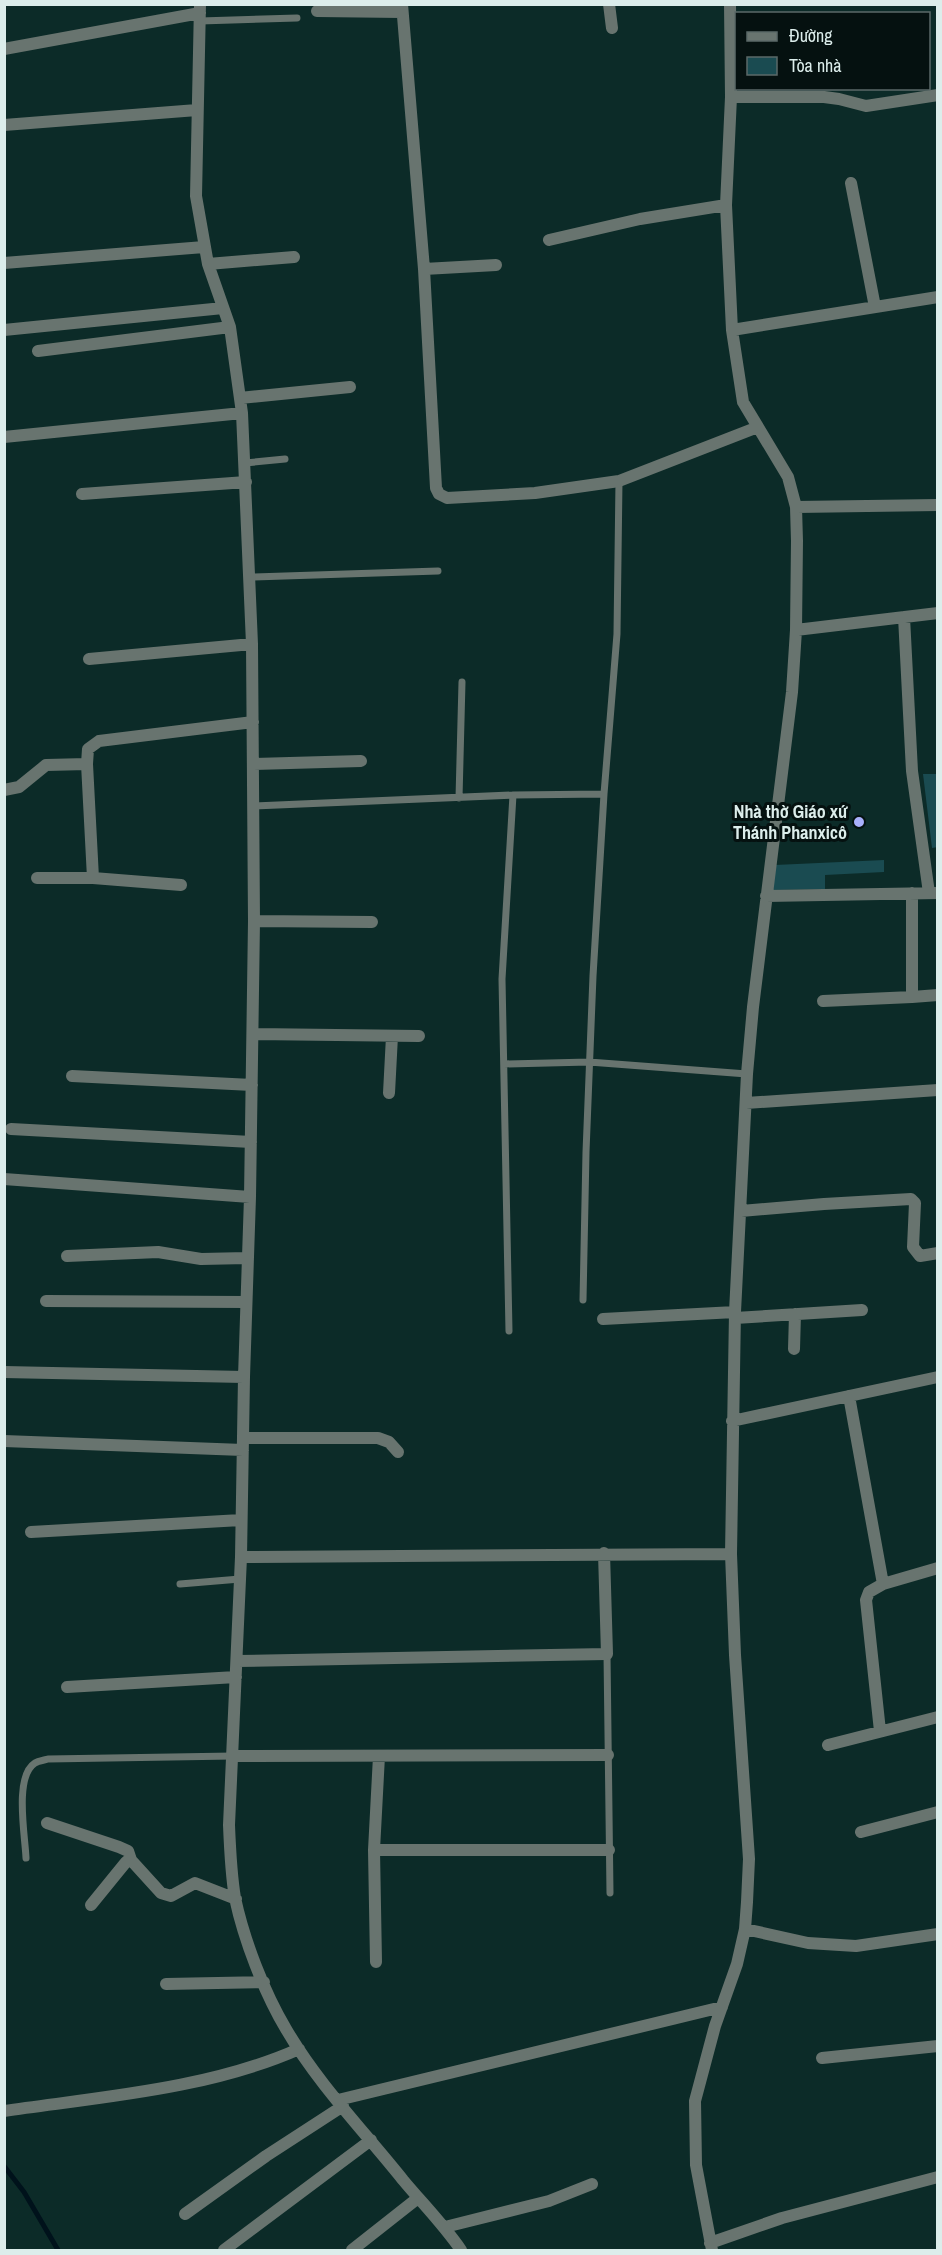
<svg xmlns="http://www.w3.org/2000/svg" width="942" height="2255" font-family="'Archivo Narrow',sans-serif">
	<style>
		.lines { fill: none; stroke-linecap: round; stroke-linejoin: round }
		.stream { stroke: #00121b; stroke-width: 5 }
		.building { fill: #1a4b51 }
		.service { stroke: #68746f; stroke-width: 7 }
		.minor { stroke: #68746f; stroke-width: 12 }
		.poi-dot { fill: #a9b0fc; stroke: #051110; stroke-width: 2 }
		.labels { text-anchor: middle; stroke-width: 6; stroke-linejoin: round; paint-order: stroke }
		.poi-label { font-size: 18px; font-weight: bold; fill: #dcedeb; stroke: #051110; text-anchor: end }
	</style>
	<rect width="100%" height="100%" fill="#0c2b28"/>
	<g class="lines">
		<path class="stream" d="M4 2166 24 2192 58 2250"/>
	</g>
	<path class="building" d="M923 774H938V847L932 848Z
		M884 860V872L825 875V889L772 890 775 865Z"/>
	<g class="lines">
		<path class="service" d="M200 21 297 18
			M245 463 285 459
			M251 577 438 571
			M459 798 462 682
			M254 806 513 795 604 794
			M504 1064 589 1062 747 1074
			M583 1300 586 1152 593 976 604 794 617 634 619 481
			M509 1331 502 979 513 795
			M180 1584 240 1579
			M607 1654 610 1893
			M26 1858C25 1835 14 1776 35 1763 38 1761 45 1760 48 1759L233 1756"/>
		<path class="minor" d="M200 4 196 196 208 264 230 327 242 413 252 644 254 921 250 1197 244 1377 241 1557 229 1825C230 1850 231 1874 235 1898 244 1940 264 1992 286 2029 318 2084 364 2131 403 2180 423 2204 444 2225 461 2250
			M402 4 424 269 436 488 439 494 447 498 535 493 619 481 758 427
			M609 4 612 28
			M317 11 402 12
			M4 49 200 13
			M731 97H824L839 99 866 106 938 95
			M4 125 197 110
			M851 183 875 307
			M549 240 640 219 726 205
			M4 263 204 247
			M208 264 294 257
			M424 269 496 265
			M4 330 223 308
			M732 330 938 297
			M38 351 230 327
			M240 398 350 387
			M4 437 242 413
			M82 494 246 482
			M796 507 938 505
			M904 617 912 771 929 893
			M796 630 938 613
			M89 659 252 644
			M87 764 93 878 181 885
			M254 764 361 761
			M4 790 19 787 46 765 87 764 88 749 99 741 253 722
			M37 878H93
			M912 893V997L938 995
			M766 896 938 893
			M254 921 372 922
			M823 1001 912 997
			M253 1034 419 1036
			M72 1076 252 1085
			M389 1093 392 1036
			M746 1103 938 1090
			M11 1129 251 1142
			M4 1179 250 1197
			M741 1211 824 1204 911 1199 915 1203 913 1247 920 1256 938 1253
			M67 1256 158 1252 201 1259 247 1258
			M46 1301 246 1302
			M735 1318 862 1310
			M603 1319 735 1312
			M794 1349 795 1314
			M4 1372 244 1377
			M849 1396 883 1584
			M732 1421 938 1377
			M243 1438H378L389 1442 398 1452
			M4 1441 243 1450
			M31 1532 241 1520
			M241 1557 731 1554
			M237 1661 607 1654 604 1553
			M67 1687 236 1677
			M880 1731 866 1600 869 1592 883 1584 938 1568
			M828 1745 938 1717
			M233 1756 608 1755
			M47 1823 119 1847 128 1851 131 1860
			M861 1832 938 1812
			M374 1850H609
			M91 1905 126 1862 131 1860 161 1893 171 1896 195 1883 236 1899
			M745 1929 808 1943 856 1946 938 1934
			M376 1962 374 1850 379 1756
			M166 1984 264 1982
			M822 2058 938 2046
			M338 2100 722 2007
			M4 2111C101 2097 209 2089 299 2049
			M185 2214 266 2156 343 2106
			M445 2227 549 2201 592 2184
			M710 2243 782 2218 938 2177
			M224 2250 371 2140
			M352 2250 418 2198
			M712 2250 696 2165 695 2101 715 2026 737 1964 745 1929 747 1902 749 1859 735 1655 731 1554 735 1312 747 1074 753 1007 792 692 796 630 797 541 796 507 788 477 743 402 732 330 726 205 731 97 730 4"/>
	</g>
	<circle class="poi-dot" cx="859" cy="822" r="6"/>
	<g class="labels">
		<g class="poi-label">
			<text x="847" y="818">Nhà thờ Giáo xứ<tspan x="847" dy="21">Thánh Phanxicô</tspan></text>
		</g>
	</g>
	<rect width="942" height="2255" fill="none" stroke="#dcedeb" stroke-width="12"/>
	<rect x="735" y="12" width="195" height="78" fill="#051110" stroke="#5b6968" stroke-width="1.5"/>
	<rect x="747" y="32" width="30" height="9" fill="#68746f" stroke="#5b6968" stroke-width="1.5"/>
	<text x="789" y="42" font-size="18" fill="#dcedeb">Đường</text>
	<rect x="747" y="57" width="30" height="18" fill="#1a4b51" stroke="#5b6968" stroke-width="1.5"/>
	<text x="789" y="72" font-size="18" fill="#dcedeb">Tòa nhà</text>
</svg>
